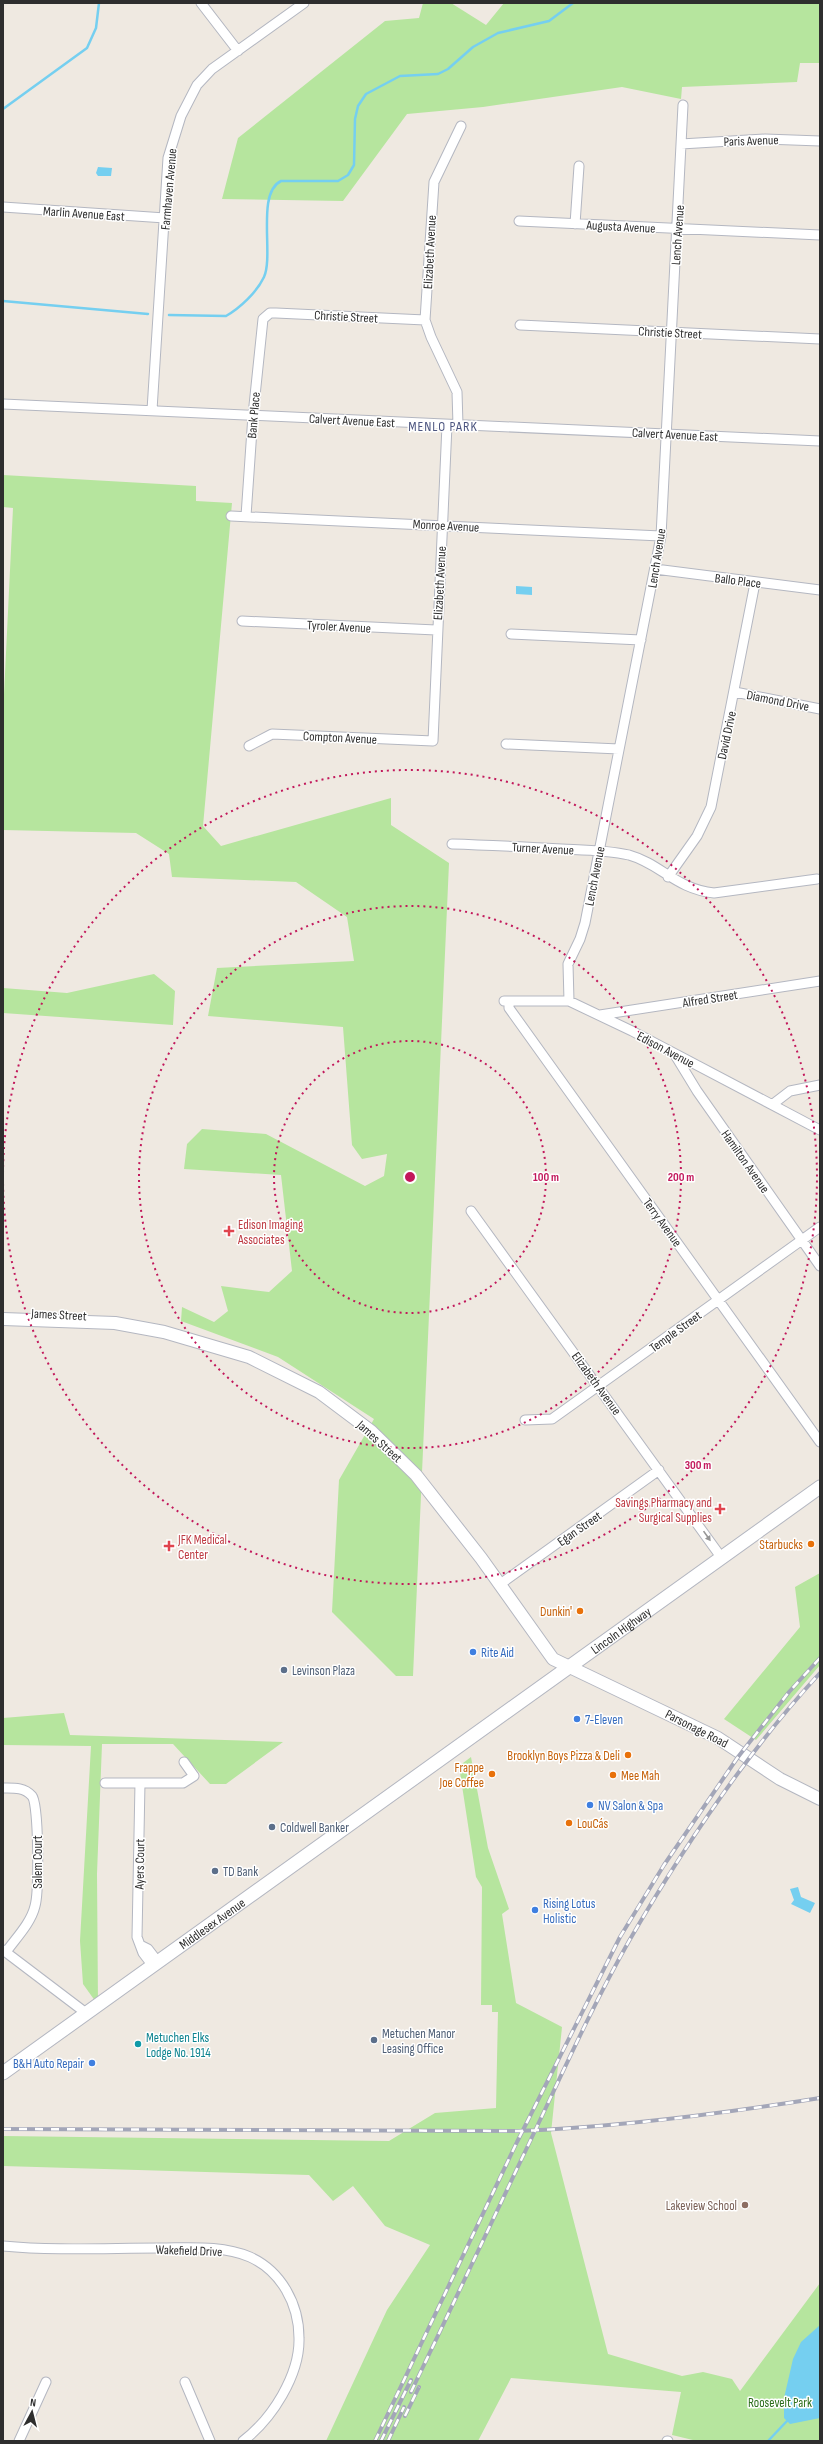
<svg xmlns="http://www.w3.org/2000/svg" width="823" height="2444" font-family="'Sofia Sans Condensed',sans-serif">
	<style>
		.green { fill: #b6e59e }
		.water { fill: #75cff0 }
		.lines { fill: none; stroke-linecap: round; stroke-linejoin: round }
		.stream { stroke: #75cff0; stroke-width: 2.5 }
		.minor-casing { stroke: #b4b7c1; stroke-width: 11 }
		.tertiary-casing { stroke: #b4b7c1; stroke-width: 14 }
		.secondary-casing { stroke: #b4b7c1; stroke-width: 15 }
		.minor { stroke: #fff; stroke-width: 9 }
		.tertiary { stroke: #fff; stroke-width: 12 }
		.secondary { stroke: #fff; stroke-width: 13 }
		.rail-casing { stroke: #a3a6b8; stroke-width: 4 }
		.rail { stroke: #fff; stroke-width: 2.5; stroke-dasharray: 8; stroke-linecap: butt }
		.oneway { fill: #969696 }
		.ring { fill: none; stroke: #c2185b; stroke-width: 2; stroke-dasharray: 2 4 }
		.health-dot { fill: #e0444e; stroke: #fff; stroke-width: 1.5 }
		.food-dot { fill: #e8710a; stroke: #fff; stroke-width: 1.5 }
		.shop-dot { fill: #3f7fe0; stroke: #fff; stroke-width: 1.5 }
		.service-dot { fill: #5c6f8a; stroke: #fff; stroke-width: 1.5 }
		.culture-dot { fill: #0f9aa8; stroke: #fff; stroke-width: 1.5 }
		.education-dot { fill: #8d6e63; stroke: #fff; stroke-width: 1.5 }
		.labels { text-anchor: middle; stroke-width: 3; stroke-linejoin: round; paint-order: stroke }
		.street-label { font-size: 13px; fill: #2e2e2e; stroke: #fff }
		.health-label { font-size: 13px; fill: #be3a42; stroke: #fff; text-anchor: start }
		.food-label { font-size: 13px; fill: #c56008; stroke: #fff; text-anchor: end }
		.shop-label { font-size: 13px; fill: #366cbe; stroke: #fff; text-anchor: start }
		.service-label { font-size: 13px; fill: #4e5e75; stroke: #fff; text-anchor: start }
		.culture-label { font-size: 13px; fill: #0d838f; stroke: #fff; text-anchor: start }
		.education-label { font-size: 13px; fill: #785e54; stroke: #fff; text-anchor: end }
		.park-label { font-size: 13px; fill: #2c6e1b; stroke: #fff }
		.neighbourhood-label { font-size: 14px; letter-spacing: 1px; fill: #4d5680; stroke: #fff }
		.centre { fill: #c2185b; stroke: #fff; stroke-width: 2 }
		.ring-label { font-size: 12px; text-anchor: middle; font-weight: bold; fill: #c2185b; stroke: #fff; stroke-width: 3; stroke-linejoin: round; paint-order: stroke }
	</style>
	<rect width="100%" height="100%" fill="#efe9e1"/>
	<path class="green" d="M423 3H451L486 25 504 3H820V63H800L797 82 682 87 681 99 622 87 483 107 407 114 343 201 222 199 238 138 385 21 419 18Z
		M3 475 196 486V501L232 503 203 826 221 846 391 798V825L449 863 413 1676H396L332 1612 339 1480 374 1419 278 1357 181 1321 182 1307 214 1322 228 1311 221 1286 269 1292 292 1271 281 1175 184 1169 187 1144 202 1129 266 1134 365 1186 384 1176 387 1154 362 1159 352 1145 343 1027 208 1016 217 968 354 961 347 917 296 882 172 877 169 854 136 833 3 830V715L13 508 3 507Z
		M154 974 175 991 173 1025 3 1013V988L67 993Z
		M820 1573V1665L756 1740 724 1719 800 1627 795 1587Z
		M64 1713 70 1735 283 1742 226 1784H210L173 1744H102L97 1874 98 2005 83 1984 80 1941 91 1746 3 1745V1718Z
		M471 1757 488 1848 509 1909 502 1914 516 2003 562 2027 551 2133 608 2354 682 2376 703 2372 732 2379 740 2391 820 2283V2441H697L672 2435 681 2392 511 2378 478 2441H326L387 2310 430 2245 385 2226 353 2186 333 2201 309 2175 3 2166V2136L389 2141 435 2113 496 2108 498 2012H492V2005H481L482 1887 476 1877 459 1766Z"/>
	<path class="water" d="M98 167 112 168 111 176H98L96 173Z
		M516 586 532 587V595L516 594Z
		M798 1887 801 1897 815 1903 810 1913 791 1904 794 1900 790 1889Z
		M820 2325V2418L790 2424 784 2418V2398L793 2359 801 2342Z"/>
	<g class="lines">
		<path class="stream" d="M3 109 87 48 96 28 99 3
			M3 301 148 314
			M169 315 226 316C240 308 257 292 264 277 274 255 256 193 281 181H338L348 175 354 165 355 119 358 106 366 94 400 76 438 74 448 69 473 47 498 33 549 21 573 3
			M768 2441 787 2421"/>
		<g class="minor-casing">
			<path id="minor" d="M201 3 238 51
				M681 144 765 139 820 141
				M3 207 165 218
				M519 221 820 235
				M575 224 579 166
				M520 325 820 339
				M3 404 820 441
				M152 410 168 158 181 116 197 85 212 69 304 3
				M458 425 457 392 431 337 425 320 434 182 461 126
				M231 516 661 536
				M246 516 253 415 263 319 270 313H276L425 320
				M655 569 820 590
				M242 621 436 630
				M511 634 641 640
				M735 692 820 709
				M506 744 619 749
				M249 746 272 734 433 741 447 425
				M452 844C488 845 525 847 562 849 584 850 607 850 629 855 661 864 676 889 714 893L817 879
				M668 877 697 836 711 807 755 583
				M504 1001H569L632 1031 820 1130
				M509 1001V1008L820 1442
				M569 1001 568 964 580 939 585 923 661 536 683 105
				M600 1015 820 981
				M675 1055 697 1091 820 1266
				M773 1104 790 1091 820 1085
				M471 1211 721 1557
				M525 1420 552 1419 820 1227
				M499 1585 659 1470
				M105 1783H183L194 1776 184 1762
				M140 1783 137 1937 143 1953 153 1966
				M3 1788C13 1788 24 1787 32 1796 39 1804 39 1892 35 1906 31 1923 16 1938 6 1952
				M140 1945 148 1949 158 1962
				M3 1950 86 2013
				M3 2246C55 2251 108 2248 160 2248 190 2248 222 2245 250 2257 281 2271 299 2304 299 2338 300 2375 272 2419 243 2441
				M185 2382 210 2441
				M19 2441 46 2382
				M667 2441H668"/>
		</g>
		<g class="tertiary-casing">
			<path id="tertiary" d="M3 1319 115 1323 164 1332 249 1357 319 1392 371 1431 416 1475 481 1558 553 1659 718 1738 780 1779 820 1799"/>
		</g>
		<g class="secondary-casing">
			<g id="secondary">
				<path id="s1" d="M3 2073 820 1487"/>
			</g>
		</g>
		<use href="#minor" class="minor"/>
		<use href="#tertiary" class="tertiary"/>
		<use href="#secondary" class="secondary"/>
		<g class="rail-casing">
			<path id="rail" d="M3 2129 518 2131C620 2127 720 2114 820 2098
				M411 2392C449 2313 486 2234 524 2154 558 2083 590 2010 629 1941 683 1848 747 1752 820 1673
				M405 2416 419 2387
				M375 2441 517 2142 620 1937 664 1865 738 1757 789 1692 820 1658
				M381 2441 411 2380
				M388 2441 404 2407"/>
		</g>
		<use href="#rail" class="rail"/>
	</g>
	<defs><path id="oneway-solid" d="M-6-.8H1V-3.2L6.5 0L1 3.2V.8H-6Z"/></defs>
	<use class="oneway" href="#oneway-solid" transform="translate(707 1536) rotate(55)"/>
	<g class="ring">
		<circle cx="410" cy="1177" r="136"/>
		<circle cx="410" cy="1177" r="271"/>
		<path d="M3 1173A407 407 0 1 1 3 1181"/>
	</g>
	<g class="health-dot">
		<path d="M227 1225h4v4h4v4h-4v4h-4v-4h-4v-4h4z"/>
		<path d="M718 1503h4v4h4v4h-4v4h-4v-4h-4v-4h4z"/>
		<path d="M167 1540h4v4h4v4h-4v4h-4v-4h-4v-4h4z"/>
	</g>
	<g class="food-dot">
		<circle cx="811" cy="1544" r="4"/>
		<circle cx="580" cy="1611" r="4"/>
		<circle cx="628" cy="1755" r="4"/>
		<circle cx="492" cy="1774" r="4"/>
		<circle cx="613" cy="1775" r="4"/>
		<circle cx="569" cy="1823" r="4"/>
	</g>
	<g class="shop-dot">
		<circle cx="473" cy="1652" r="4"/>
		<circle cx="577" cy="1719" r="4"/>
		<circle cx="590" cy="1805" r="4"/>
		<circle cx="535" cy="1910" r="4"/>
		<circle cx="92" cy="2063" r="4"/>
	</g>
	<g class="service-dot">
		<circle cx="284" cy="1670" r="4"/>
		<circle cx="272" cy="1827" r="4"/>
		<circle cx="215" cy="1871" r="4"/>
		<circle cx="374" cy="2040" r="4"/>
	</g>
	<circle class="culture-dot" cx="138" cy="2044" r="4"/>
	<circle class="education-dot" cx="745" cy="2205" r="4"/>
	<g class="labels">
		<g class="street-label">
			<text transform="translate(751 140) rotate(-2)" y="5">Paris Avenue</text>
			<text transform="translate(168 189) rotate(-85)" y="5">Farmhaven Avenue</text>
			<text transform="translate(84 213) rotate(4)" y="5">Marlin Avenue East</text>
			<text transform="translate(621 226) rotate(3)" y="5">Augusta Avenue</text>
			<text transform="translate(677 235) rotate(-86)" y="5">Lench Avenue</text>
			<text transform="translate(429 252) rotate(-87)" y="5">Elizabeth Avenue</text>
			<text transform="translate(346 316) rotate(3)" y="5">Christie Street</text>
			<text transform="translate(670 332) rotate(3)" y="5">Christie Street</text>
			<text transform="translate(253 415) rotate(-85)" y="5">Bank Place</text>
			<text transform="translate(352 420) rotate(3)" y="5">Calvert Avenue East</text>
			<text transform="translate(675 434) rotate(3)" y="5">Calvert Avenue East</text>
			<text transform="translate(446 525) rotate(3)" y="5">Monroe Avenue</text>
			<text transform="translate(656 558) rotate(-81)" y="5">Lench Avenue</text>
			<text transform="translate(738 580) rotate(7)" y="5">Ballo Place</text>
			<text transform="translate(439 583) rotate(-87)" y="5">Elizabeth Avenue</text>
			<text transform="translate(339 626) rotate(3)" y="5">Tyroler Avenue</text>
			<text transform="translate(778 700) rotate(11)" y="5">Diamond Drive</text>
			<text transform="translate(726 735) rotate(-78)" y="5">David Drive</text>
			<text transform="translate(340 737) rotate(3)" y="5">Compton Avenue</text>
			<text transform="translate(543 848) rotate(3)" y="5">Turner Avenue</text>
			<text transform="translate(594 876) rotate(-79)" y="5">Lench Avenue</text>
			<text transform="translate(710 998) rotate(-9)" y="5">Alfred Street</text>
			<text transform="translate(666 1049) rotate(28)" y="5">Edison Avenue</text>
			<text transform="translate(746 1161) rotate(55)" y="5">Hamilton Avenue</text>
			<text transform="translate(663 1222) rotate(54)" y="5">Terry Avenue</text>
			<text transform="translate(59 1314) rotate(3)" y="5">James Street</text>
			<text transform="translate(675 1331) rotate(-36)" y="5">Temple Street</text>
			<text transform="translate(597 1383) rotate(54)" y="5">Elizabeth Avenue</text>
			<text transform="translate(380 1441) rotate(42)" y="5">James Street</text>
			<text transform="translate(579 1528) rotate(-35)" y="5">Egan Street</text>
			<text dy="5" stroke="none"><textPath href="#s1" startOffset="760">Lincoln Highway</textPath></text>
			<text transform="translate(697 1728) rotate(27)" y="5">Parsonage Road</text>
			<text transform="translate(37 1862) rotate(-90)" y="5">Salem Court</text>
			<text transform="translate(139 1864) rotate(-89)" y="5">Ayers Court</text>
			<text dy="5" stroke="none"><textPath href="#s1" startOffset="257">Middlesex Avenue</textPath></text>
			<text transform="translate(189 2250) rotate(2)" y="5">Wakefield Drive</text>
		</g>
		<g class="health-label">
			<text x="238" y="1229">Edison Imaging<tspan x="238" dy="15">Associates</tspan></text>
			<text x="712" y="1507" text-anchor="end">Savings Pharmacy and<tspan x="712" dy="15">Surgical Supplies</tspan></text>
			<text x="178" y="1544">JFK Medical<tspan x="178" dy="15">Center</tspan></text>
		</g>
		<g class="food-label">
			<text x="803" y="1549">Starbucks</text>
			<text x="572" y="1616">Dunkin'</text>
			<text x="620" y="1760">Brooklyn Boys Pizza &amp; Deli</text>
			<text x="484" y="1772">Frappe<tspan x="484" dy="15">Joe Coffee</tspan></text>
			<text x="621" y="1780" text-anchor="start">Mee Mah</text>
			<text x="577" y="1828" text-anchor="start">LouCás</text>
		</g>
		<g class="shop-label">
			<text x="481" y="1657">Rite Aid</text>
			<text x="585" y="1724">7-Eleven</text>
			<text x="598" y="1810">NV Salon &amp; Spa</text>
			<text x="543" y="1908">Rising Lotus<tspan x="543" dy="15">Holistic</tspan></text>
			<text x="84" y="2068" text-anchor="end">B&amp;H Auto Repair</text>
		</g>
		<g class="service-label">
			<text x="292" y="1675">Levinson Plaza</text>
			<text x="280" y="1832">Coldwell Banker</text>
			<text x="223" y="1876">TD Bank</text>
			<text x="382" y="2038">Metuchen Manor<tspan x="382" dy="15">Leasing Office</tspan></text>
		</g>
		<g class="culture-label">
			<text x="146" y="2042">Metuchen Elks<tspan x="146" dy="15">Lodge No. 1914</tspan></text>
		</g>
		<g class="education-label">
			<text x="737" y="2210">Lakeview School</text>
		</g>
		<g class="park-label">
			<text x="780" y="2407">Roosevelt Park</text>
		</g>
		<g class="neighbourhood-label">
			<text x="443" y="431">MENLO PARK</text>
		</g>
	</g>
	<circle cx="410" cy="1177" r="6" class="centre"/>
	<g class="ring-label">
		<text x="546" y="1181">100 m</text>
		<text x="681" y="1181">200 m</text>
		<text x="698" y="1469">300 m</text>
	</g>
	<rect width="823" height="2444" fill="none" stroke="#2e2e2e" stroke-width="8"/>
	<g transform="translate(32 2412) rotate(7)" stroke="#ffffff" stroke-width="3" paint-order="stroke">
	<path d="M0-3L7 15L0 10L-7 15Z" fill="#2e2e2e"/>
	<text y="-6" font-size="11" font-weight="bold" text-anchor="middle" fill="#2e2e2e">N</text>
	</g>
</svg>
